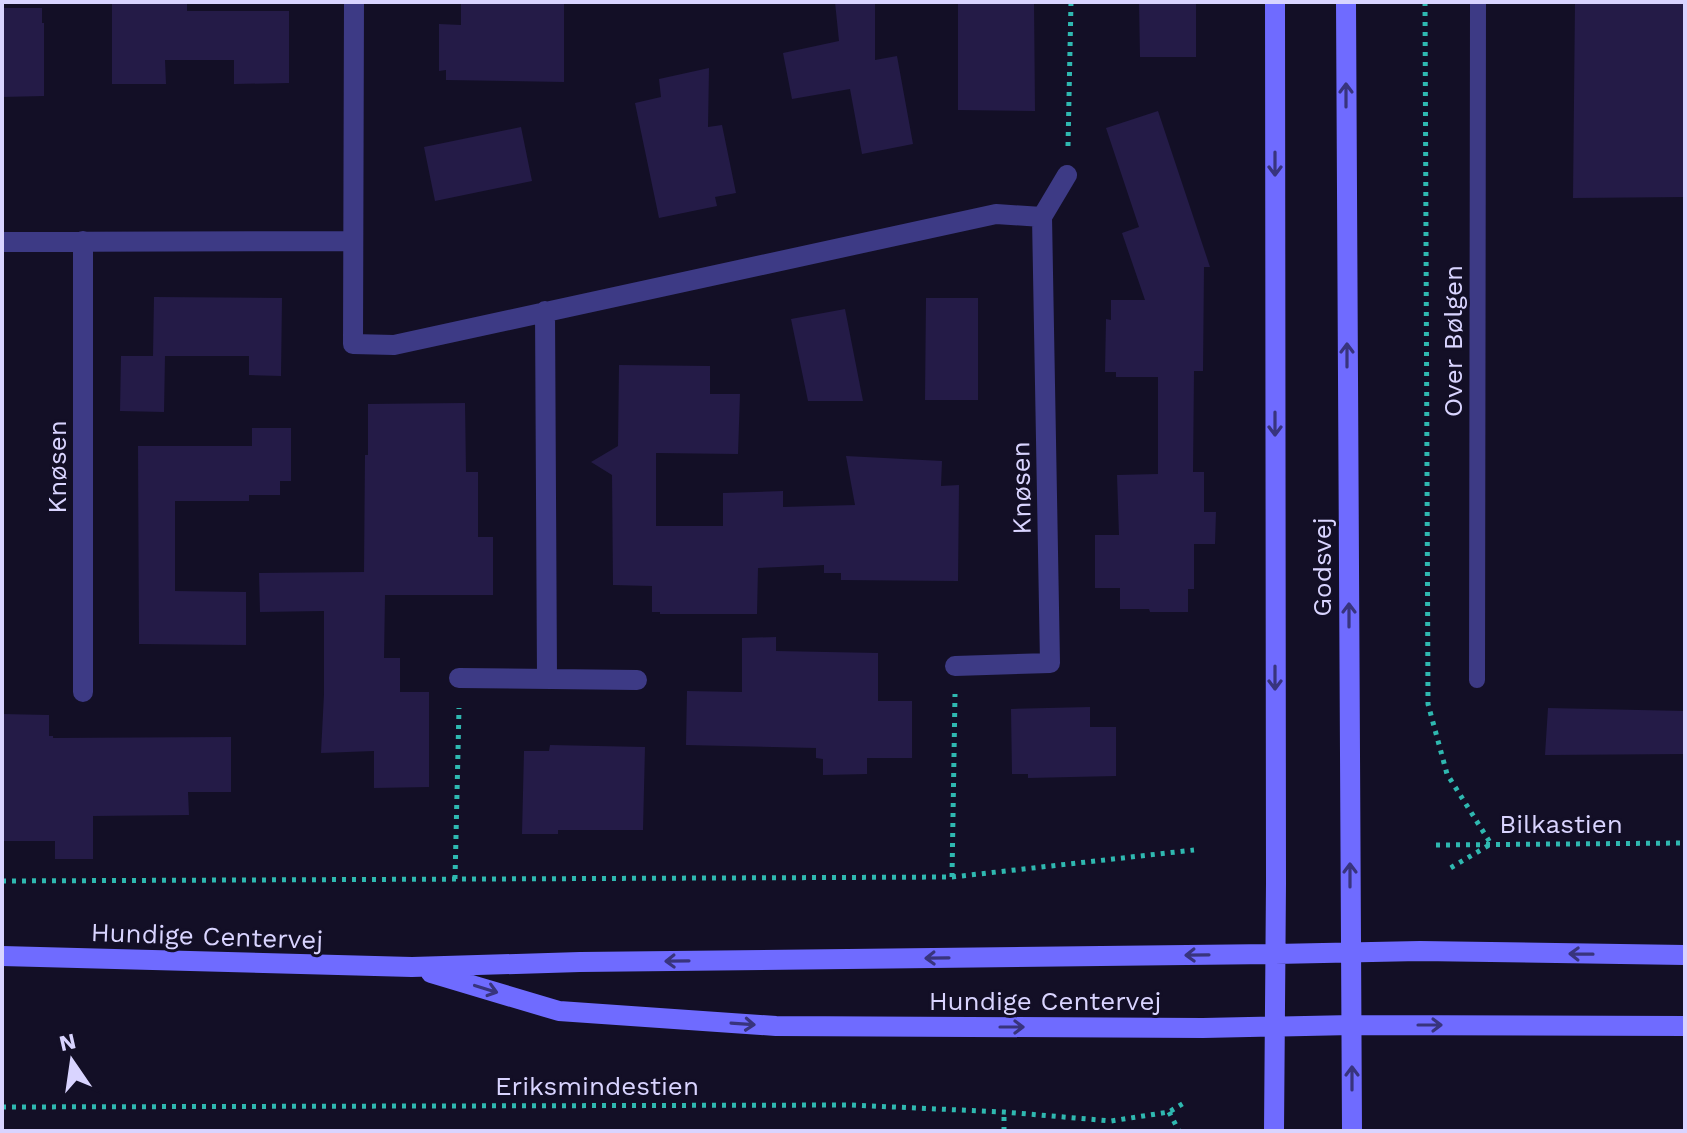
<svg xmlns="http://www.w3.org/2000/svg" width="1687" height="1133" font-family="'Work Sans',sans-serif">
	<style>
		.building { fill: #241b47 }
		.lines { fill: none; stroke-linecap: round; stroke-linejoin: round }
		.path { stroke: #2fb8b0; stroke-width: 5; stroke-dasharray: 4 6; stroke-linecap: butt }
		.lane { stroke: #3d3a85; stroke-width: 16 }
		.street { stroke: #3d3a85; stroke-width: 20 }
		.secondary { stroke: #6f6bff; stroke-width: 20 }
		.oneway { stroke: #38347d }
		.labels { text-anchor: middle; stroke-width: 6; stroke-linejoin: round; paint-order: stroke }
		.street-label { font-size: 26px; fill: #d9d4ff; stroke: #130f26 }
	</style>
	<rect width="100%" height="100%" fill="#130f26"/>
	<path class="building" d="M112 2H187V11H289V83L234 84V60H165L166 84H112Z
		M461 2H564V82L446 80V70L439 71V24L461 25Z
		M835 2H875V60L897 56 913 144 862 154 850 89 792 99 783 53 839 41Z
		M958 2H1034L1035 111 958 110Z
		M1139 2H1196V57H1140Z
		M1575 2H1685V197L1573 198Z
		M2 8H42V23H44V96L2 97Z
		M709 68 708 127 722 125 736 193 715 197 717 206 659 218 635 103 661 97 659 79Z
		M1158 111 1210 267H1204L1203 371H1194L1193 472H1204V512H1216L1215 544H1194V589H1188V612H1150L1149 609H1120V588H1095V535H1119L1117 475 1158 474V377H1116V372H1105L1106 319 1111 320V300H1145L1122 233 1139 227 1106 128Z
		M521 127 532 181 435 201 424 147Z
		M154 297 282 298 281 376 249 375V356H153Z
		M926 298H978V400H925Z
		M845 309 863 401H808L791 319Z
		M121 356H165L164 412 120 411Z
		M619 365 710 366V394H740L738 454 656 453V526H723V493L783 491V507L855 505 846 456 942 461 941 486 959 485 958 581 841 580V573H824V565L758 568 757 614H660V612H652V586L613 585 612 475 591 462 618 446Z
		M465 403 466 472H478V537H493V595H385L384 658H400V692H429V787L374 788V751L321 753 324 694V611L260 612 259 573 364 572 365 455H368V404Z
		M252 428H291V481H280V495H249V501H175V591L246 592V645L139 644 138 446H252Z
		M776 637V651L878 653V701H912V758H867V774L823 775V759L816 758V748L686 745 687 691 742 692V638Z
		M1090 707V727H1116V776L1028 778V774H1012L1011 709Z
		M1548 708 1685 711V754L1545 755Z
		M2 714 49 715V736H53V738L231 737V792H188L189 815 93 816V859H55V841H2Z
		M550 745 645 747 643 830H558V834H522L524 751H549Z"/>
	<g class="lines">
		<path class="path" d="M1425 2 1428 704 1447 774 1491 844 1447 870
			M1068 146 1071 2
			M1436 845 1685 843
			M952 877 955 694
			M455 879 459 708
			M2 881 952 877 1194 850
			M2 1107 850 1105 1004 1112 1111 1121 1169 1112 1187 1101
			M1169 1112 1179 1131
			M1004 1131V1112"/>
		<path class="lane" d="M1477 680 1478 2"/>
		<path class="street" d="M354 2 353 344 394 345 996 214 1042 217 1050 663 955 666
			M1042 217 1067 175
			M83 241V692
			M2 242 353 241
			M545 311 547 678
			M459 678 637 680"/>
		<path class="secondary" d="M1346 2 1352 1131
			M2 956 412 967 580 962 1275 954 1420 951 1685 955
			M431 973 559 1011 776 1026 1203 1028 1352 1025 1685 1026
			M1274 1131 1276 883 1275 2"/>
	</g>
	<defs><path id="oneway-shaft" d="M-6 0H5M1.5-3L5.5 0L1.5 3" fill="none" stroke-width="1.6" stroke-linecap="round" stroke-linejoin="round" transform="scale(2)"/></defs>
	<g class="oneway">
		<use href="#oneway-shaft" transform="translate(1346 95) rotate(-90)"/>
		<use href="#oneway-shaft" transform="translate(1275 164) rotate(90)"/>
		<use href="#oneway-shaft" transform="translate(1347 355) rotate(-90)"/>
		<use href="#oneway-shaft" transform="translate(1275 424) rotate(90)"/>
		<use href="#oneway-shaft" transform="translate(1349 615) rotate(-90)"/>
		<use href="#oneway-shaft" transform="translate(1275 678) rotate(90)"/>
		<use href="#oneway-shaft" transform="translate(1350 875) rotate(-90)"/>
		<use href="#oneway-shaft" transform="translate(1581 954) rotate(-179)"/>
		<use href="#oneway-shaft" transform="translate(1197 955) rotate(179)"/>
		<use href="#oneway-shaft" transform="translate(937 958) rotate(179)"/>
		<use href="#oneway-shaft" transform="translate(677 961) rotate(179)"/>
		<use href="#oneway-shaft" transform="translate(486 989) rotate(17)"/>
		<use href="#oneway-shaft" transform="translate(743 1024) rotate(4)"/>
		<use href="#oneway-shaft" transform="translate(1430 1025)"/>
		<use href="#oneway-shaft" transform="translate(1012 1027)"/>
		<use href="#oneway-shaft" transform="translate(1352 1078) rotate(-90)"/>
	</g>
	<g class="labels">
		<g class="street-label">
			<text transform="translate(1453 341) rotate(-90)" y="9">Over Bølgen</text>
			<text transform="translate(57 467) rotate(-90)" y="9">Knøsen</text>
			<text transform="translate(1021 488) rotate(-91)" y="9">Knøsen</text>
			<text transform="translate(1322 567) rotate(-90)" y="9">Godsvej</text>
			<text x="1561" y="833">Bilkastien</text>
			<text transform="translate(207 936) rotate(2)" y="9">Hundige Centervej</text>
			<text x="1045" y="1010">Hundige Centervej</text>
			<text x="597" y="1095">Eriksmindestien</text>
		</g>
	</g>
	<rect width="1687" height="1133" fill="none" stroke="#d9d4ff" stroke-width="8"/>
	<g transform="translate(72 1061) rotate(347)" stroke="#130f26" stroke-width="6" paint-order="stroke">
	<path d="M0-6L14 30L0 20L-14 30Z" fill="#d9d4ff"/>
	<text y="-12" font-size="22" font-weight="bold" text-anchor="middle" fill="#d9d4ff">N</text>
	</g>
</svg>
